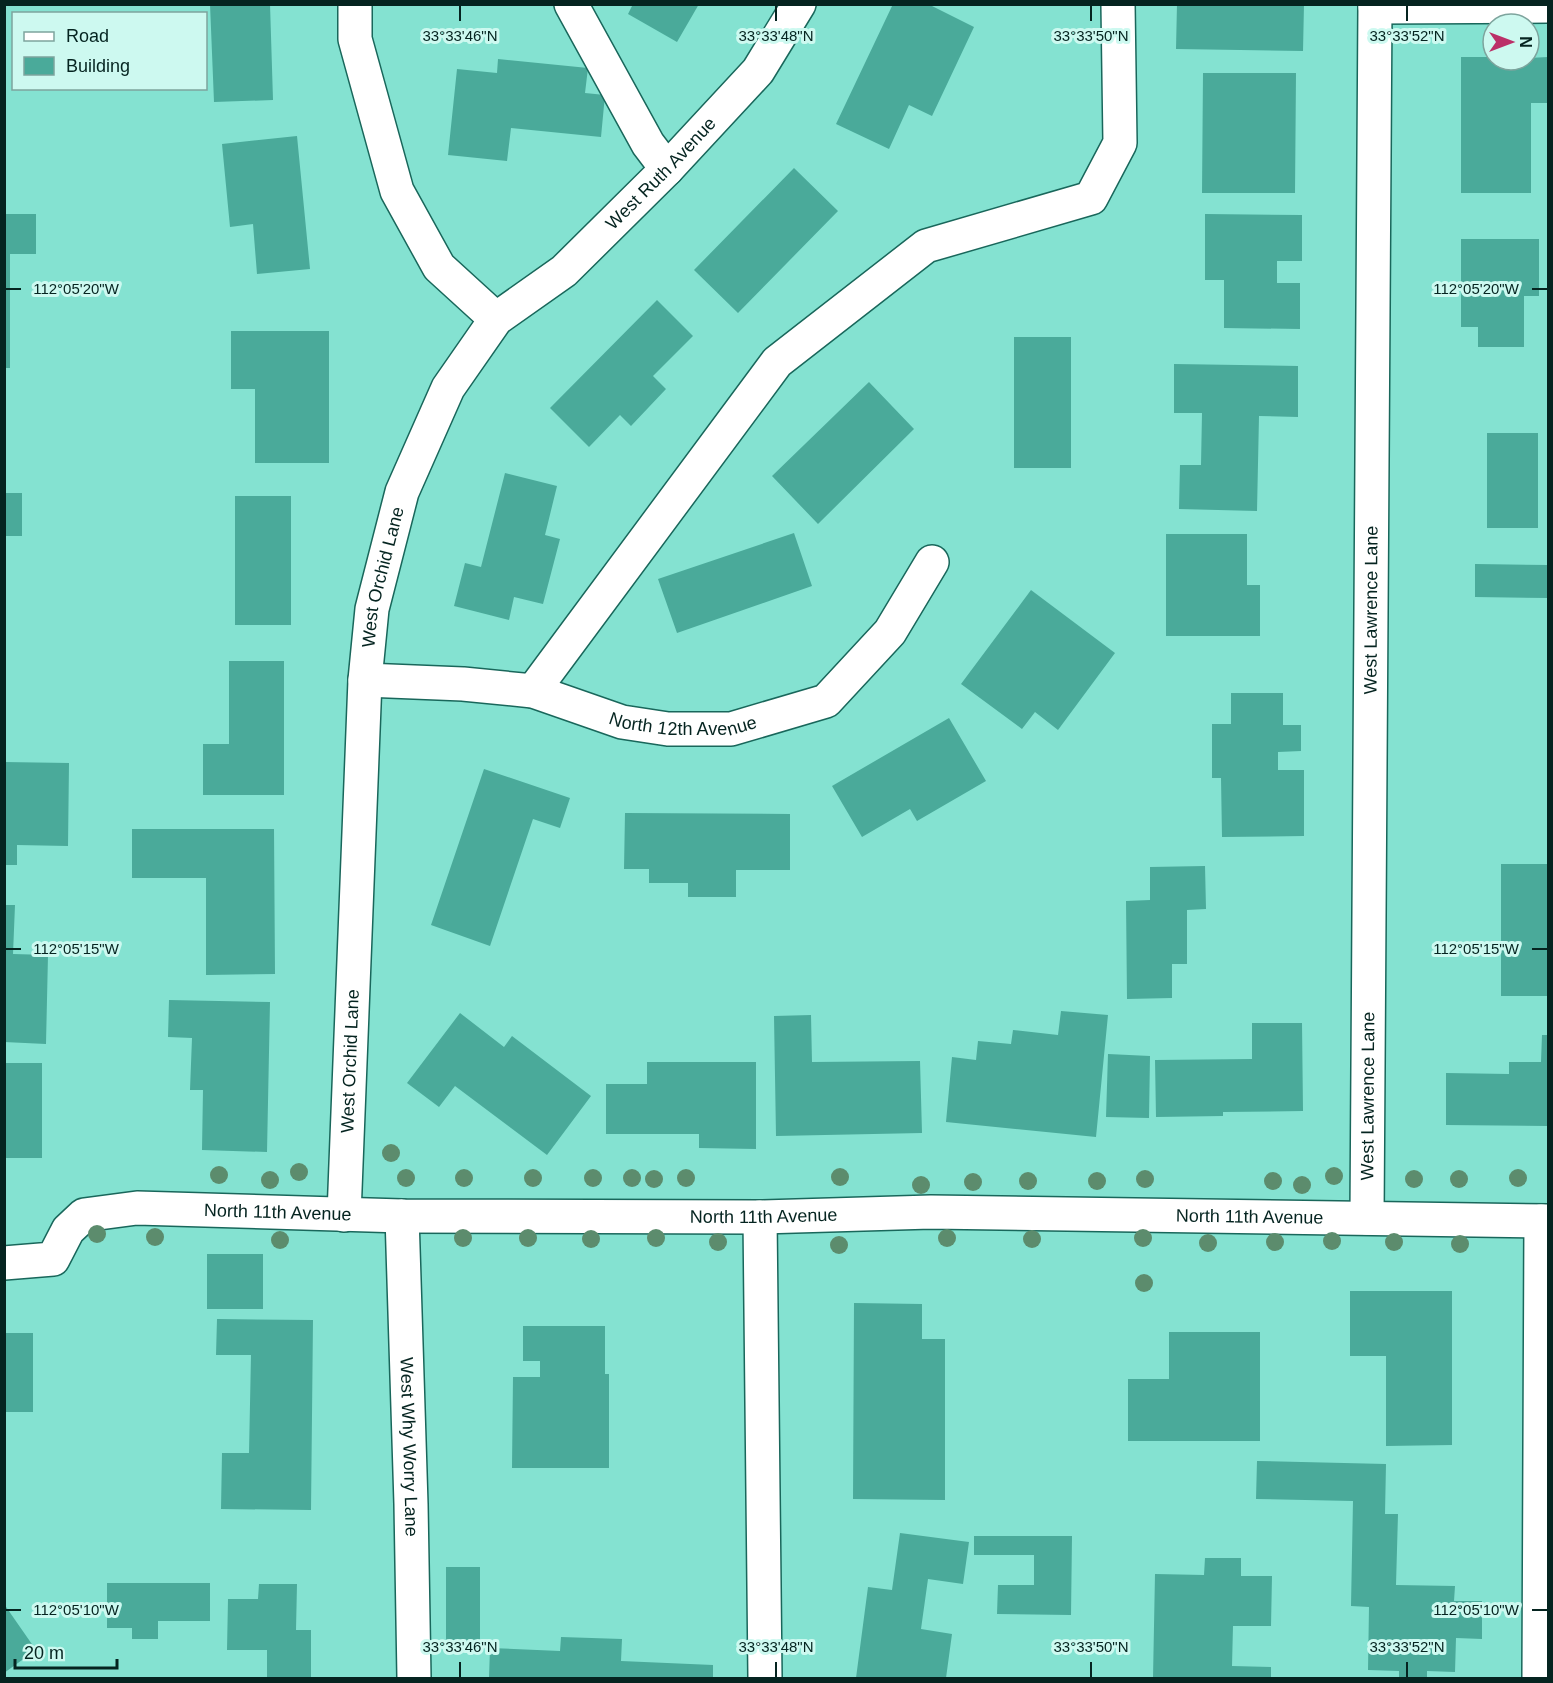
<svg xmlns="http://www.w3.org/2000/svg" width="1553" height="1683" font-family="Arial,sans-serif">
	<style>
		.building { fill: #4aaa9a }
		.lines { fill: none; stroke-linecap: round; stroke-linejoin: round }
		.minor-casing { stroke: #19675b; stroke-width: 36 }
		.minor { stroke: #fff; stroke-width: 33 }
		.tree { fill: #5c8c6d }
		.ticks { fill: none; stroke: #052420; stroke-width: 2 }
		.labels { text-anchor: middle; stroke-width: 6; stroke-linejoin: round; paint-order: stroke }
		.street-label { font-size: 18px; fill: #052420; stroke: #cdf9f0 }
		.ticks-label { font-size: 15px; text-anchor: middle; fill: #052420; stroke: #cdf9f0; stroke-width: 6; stroke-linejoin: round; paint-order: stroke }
	</style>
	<rect width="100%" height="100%" fill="#84e2d1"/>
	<path class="building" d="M210 4H270L273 100 214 102Z
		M633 4H699L677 42 628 14Z
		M893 4H928L974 27 932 116 909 105 889 149 836 124Z
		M1177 4H1304L1303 51 1176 49Z
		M1461 57H1493V60L1548 57V103H1531V193H1461Z
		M498 59 588 68 585 93 605 95 601 137 511 128 507 161 448 155 457 69 497 73Z
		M1203 73H1296L1295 193H1202Z
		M297 136 310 269 257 274 253 224 230 227 222 144Z
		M794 168 838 211 738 313 694 270Z
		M4 214H36V254H10V368H4Z
		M1205 214 1302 215V261H1277V283H1300V329L1224 328V280H1205Z
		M1461 239H1539V296H1524V347H1478V327H1461Z
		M657 300 693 336 653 376 666 389 631 426 620 415 589 447 550 408Z
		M231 331H329V463H255V389H231Z
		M1014 337H1071V468H1014Z
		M1174 364 1298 366V417L1259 416 1257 511 1179 509 1180 465H1201L1202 413H1174Z
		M869 382 914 429 818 524 772 476Z
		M1487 433H1538V528H1487Z
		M505 473 557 486 545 535 560 539 543 604 514 597 509 620 454 606 465 563 481 567Z
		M4 493H22V536H4Z
		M235 496H291V625H235Z
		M794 533 812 586 677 633 658 579Z
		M1166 534H1247V585H1260V636H1166Z
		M1475 564 1548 565V598L1475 597Z
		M1031 590 1115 653 1058 730 1035 712 1022 729 961 684Z
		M229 661H284V795H203V744H229Z
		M1231 693H1283V725H1301V751L1278 752V770H1304V836L1222 837 1221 778H1212V724H1231Z
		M949 718 986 781 917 821 910 809 862 837 832 786Z
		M4 762 69 763 68 846 17 845V865H4Z
		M484 769 570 798 560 828 533 819 490 946 431 925Z
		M625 813 790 814V870H736V897H688V883H649V869H624Z
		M132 829H274L275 974 206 975V878H132Z
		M1501 864H1548V996H1501Z
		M1205 866 1206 909 1187 910V964H1172V998L1127 999 1126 901 1150 900V867Z
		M4 905H15L13 954 48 955 46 1044 4 1042Z
		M169 1000 270 1002 267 1152 202 1150 203 1090H190L192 1038 168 1037Z
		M1061 1011 1108 1015 1096 1137 946 1122 952 1057 976 1060 978 1041 1011 1044 1013 1030 1058 1035Z
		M460 1013 504 1047 512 1036 591 1096 547 1155 455 1086 439 1107 407 1083Z
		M811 1015 812 1062 920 1061 922 1133 776 1136 774 1016Z
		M1252 1023H1302L1303 1111 1223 1112V1116L1156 1117 1155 1060 1252 1059Z
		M1542 1035H1548V1126L1446 1125V1073L1509 1074V1062H1541Z
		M1108 1054 1150 1056 1149 1118 1106 1117Z
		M647 1062H756V1149L699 1148V1134H606V1084H647Z
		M4 1063H42V1158H4Z
		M207 1254H263V1309H207Z
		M1350 1291H1452V1445L1386 1446V1356H1350Z
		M854 1303 922 1304V1339H945V1500L853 1499Z
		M217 1319 313 1320 311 1510 221 1509 222 1453H249L251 1355H216Z
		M523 1326H605V1374H609V1468H512L513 1377H540V1361H523Z
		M1169 1332H1260V1441H1128V1379H1169Z
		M4 1333H33V1412H4Z
		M1257 1461 1386 1464 1385 1514H1398L1396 1585 1455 1586 1454 1601H1482V1639L1456 1638 1455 1672 1427 1671V1678H1399V1671L1368 1670 1369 1607 1351 1606 1353 1501 1256 1499Z
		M900 1533 969 1542 963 1584 928 1579 921 1629 952 1634 946 1678H856L868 1587 892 1590Z
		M974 1536H1072L1071 1615 997 1614 998 1585H1034V1555H974Z
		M1205 1558H1241V1576H1272L1271 1626H1233L1232 1666 1271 1667V1678H1153L1155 1574 1204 1575Z
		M446 1567H480V1643H446Z
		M107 1583H210V1621H158V1639H132V1628H107Z
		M259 1584H297L296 1630H311V1678H267V1650H227L228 1599H258Z
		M4 1604 36 1650 4 1673Z
		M561 1637 622 1639 621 1661 713 1665V1678H489L490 1648 560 1651Z"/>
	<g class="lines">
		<g class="minor-casing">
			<g id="minor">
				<path d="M355 4V39L397 191 439 267 496 319"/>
				<path d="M571 4 648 144 667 169"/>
				<path d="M1375 7 1548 6"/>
				<path id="s1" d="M365 680 463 684 533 691 622 722 668 729H731L826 701 890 632 932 562"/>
				<path d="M533 691 777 362 926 246 1091 198 1120 143 1118 4"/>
				<path id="s2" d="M344 1215 365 680 372 609 402 492 448 388 496 319 564 271 667 169 758 71 799 4"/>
				<path id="s3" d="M402 1216 411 1504 414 1678"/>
				<path d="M760 1217 765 1678"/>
				<path id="s4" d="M1367 1218 1375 4"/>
				<path id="s5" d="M4 1263 53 1259 68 1230 84 1215 137 1208 402 1216 760 1217 931 1212 1548 1221"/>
				<path d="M1539 1678 1541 1221"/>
			</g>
		</g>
		<use href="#minor" class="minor"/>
	</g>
	<g class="tree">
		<circle cx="391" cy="1153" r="9"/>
		<circle cx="299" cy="1172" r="9"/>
		<circle cx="219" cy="1175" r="9"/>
		<circle cx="1334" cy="1176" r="9"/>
		<circle cx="840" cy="1177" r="9"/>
		<circle cx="406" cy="1178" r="9"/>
		<circle cx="464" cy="1178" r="9"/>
		<circle cx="533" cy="1178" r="9"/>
		<circle cx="593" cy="1178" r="9"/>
		<circle cx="632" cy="1178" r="9"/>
		<circle cx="686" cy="1178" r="9"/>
		<circle cx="1518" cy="1178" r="9"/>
		<circle cx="654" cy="1179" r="9"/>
		<circle cx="1145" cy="1179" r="9"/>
		<circle cx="1414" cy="1179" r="9"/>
		<circle cx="1459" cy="1179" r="9"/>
		<circle cx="270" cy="1180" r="9"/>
		<circle cx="1028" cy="1181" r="9"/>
		<circle cx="1097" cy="1181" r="9"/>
		<circle cx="1273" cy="1181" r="9"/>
		<circle cx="973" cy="1182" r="9"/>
		<circle cx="921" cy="1185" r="9"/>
		<circle cx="1302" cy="1185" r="9"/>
		<circle cx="97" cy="1234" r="9"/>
		<circle cx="155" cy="1237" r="9"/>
		<circle cx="463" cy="1238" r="9"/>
		<circle cx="528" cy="1238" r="9"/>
		<circle cx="656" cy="1238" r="9"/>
		<circle cx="947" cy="1238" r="9"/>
		<circle cx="1143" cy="1238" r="9"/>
		<circle cx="591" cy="1239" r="9"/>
		<circle cx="1032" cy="1239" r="9"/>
		<circle cx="280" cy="1240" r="9"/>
		<circle cx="1332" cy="1241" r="9"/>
		<circle cx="718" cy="1242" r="9"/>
		<circle cx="1275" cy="1242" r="9"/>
		<circle cx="1394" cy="1242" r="9"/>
		<circle cx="1208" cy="1243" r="9"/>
		<circle cx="1460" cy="1244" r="9"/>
		<circle cx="839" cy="1245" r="9"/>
		<circle cx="1144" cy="1283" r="9"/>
	</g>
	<path class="ticks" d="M460 6V21M776 6V21M1091 6V21M1407 6V21M6 289H21M1532 289H1547M6 949H21M1532 949H1547M6 1610H21M1532 1610H1547M460 1662V1677M776 1662V1677M1091 1662V1677M1407 1662V1677"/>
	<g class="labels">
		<g class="street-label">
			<text dy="6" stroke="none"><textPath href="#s2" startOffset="1146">West Ruth Avenue</textPath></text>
			<text dy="6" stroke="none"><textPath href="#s2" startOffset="640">West Orchid Lane</textPath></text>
			<text dy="6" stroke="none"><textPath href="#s4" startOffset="608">West Lawrence Lane</textPath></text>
			<text dy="6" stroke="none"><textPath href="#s1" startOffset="324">North 12th Avenue</textPath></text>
			<text dy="6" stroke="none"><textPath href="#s2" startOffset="154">West Orchid Lane</textPath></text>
			<text dy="6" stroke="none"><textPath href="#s4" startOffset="122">West Lawrence Lane</textPath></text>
			<text dy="6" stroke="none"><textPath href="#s5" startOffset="298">North 11th Avenue</textPath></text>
			<text dy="6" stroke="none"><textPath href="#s5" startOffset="784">North 11th Avenue</textPath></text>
			<text dy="6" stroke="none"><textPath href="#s5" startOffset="1270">North 11th Avenue</textPath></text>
			<text dy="6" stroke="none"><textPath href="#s3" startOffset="231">West Why Worry Lane</textPath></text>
		</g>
	</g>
	<g class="ticks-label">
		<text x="460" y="41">33°33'46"N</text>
		<text x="776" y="41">33°33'48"N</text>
		<text x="1091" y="41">33°33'50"N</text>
		<text x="1407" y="41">33°33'52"N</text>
		<text x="1476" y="294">112°05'20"W</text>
		<text x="76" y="294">112°05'20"W</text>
		<text x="1476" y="954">112°05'15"W</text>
		<text x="76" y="954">112°05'15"W</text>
		<text x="76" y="1615">112°05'10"W</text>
		<text x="1476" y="1615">112°05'10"W</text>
		<text x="460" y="1652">33°33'46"N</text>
		<text x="776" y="1652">33°33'48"N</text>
		<text x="1091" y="1652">33°33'50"N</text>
		<text x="1407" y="1652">33°33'52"N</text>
	</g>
	<rect width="1553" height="1683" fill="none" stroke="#052420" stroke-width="12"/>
	<rect x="12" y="12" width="195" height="78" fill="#cdf9f0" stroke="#7da49d" stroke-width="1.5"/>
	<rect x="24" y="32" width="30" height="9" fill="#ffffff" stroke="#7da49d" stroke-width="1.5"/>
	<text x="66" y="42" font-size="18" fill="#052420">Road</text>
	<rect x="24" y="57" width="30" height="18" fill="#4aaa9a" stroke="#7da49d" stroke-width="1.5"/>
	<text x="66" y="72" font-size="18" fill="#052420">Building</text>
	<g transform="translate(1511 42) rotate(90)"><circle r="28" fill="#cdf9f0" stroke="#7da49d" stroke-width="1.5"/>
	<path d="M0-4.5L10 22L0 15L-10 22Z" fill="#bb3068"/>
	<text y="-9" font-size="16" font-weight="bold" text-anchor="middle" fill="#052420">N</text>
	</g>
	<path d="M15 1659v9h102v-9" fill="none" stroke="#052420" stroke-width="3"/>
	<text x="24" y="1659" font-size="18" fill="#052420" stroke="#cdf9f0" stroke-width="4.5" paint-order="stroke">20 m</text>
</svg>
